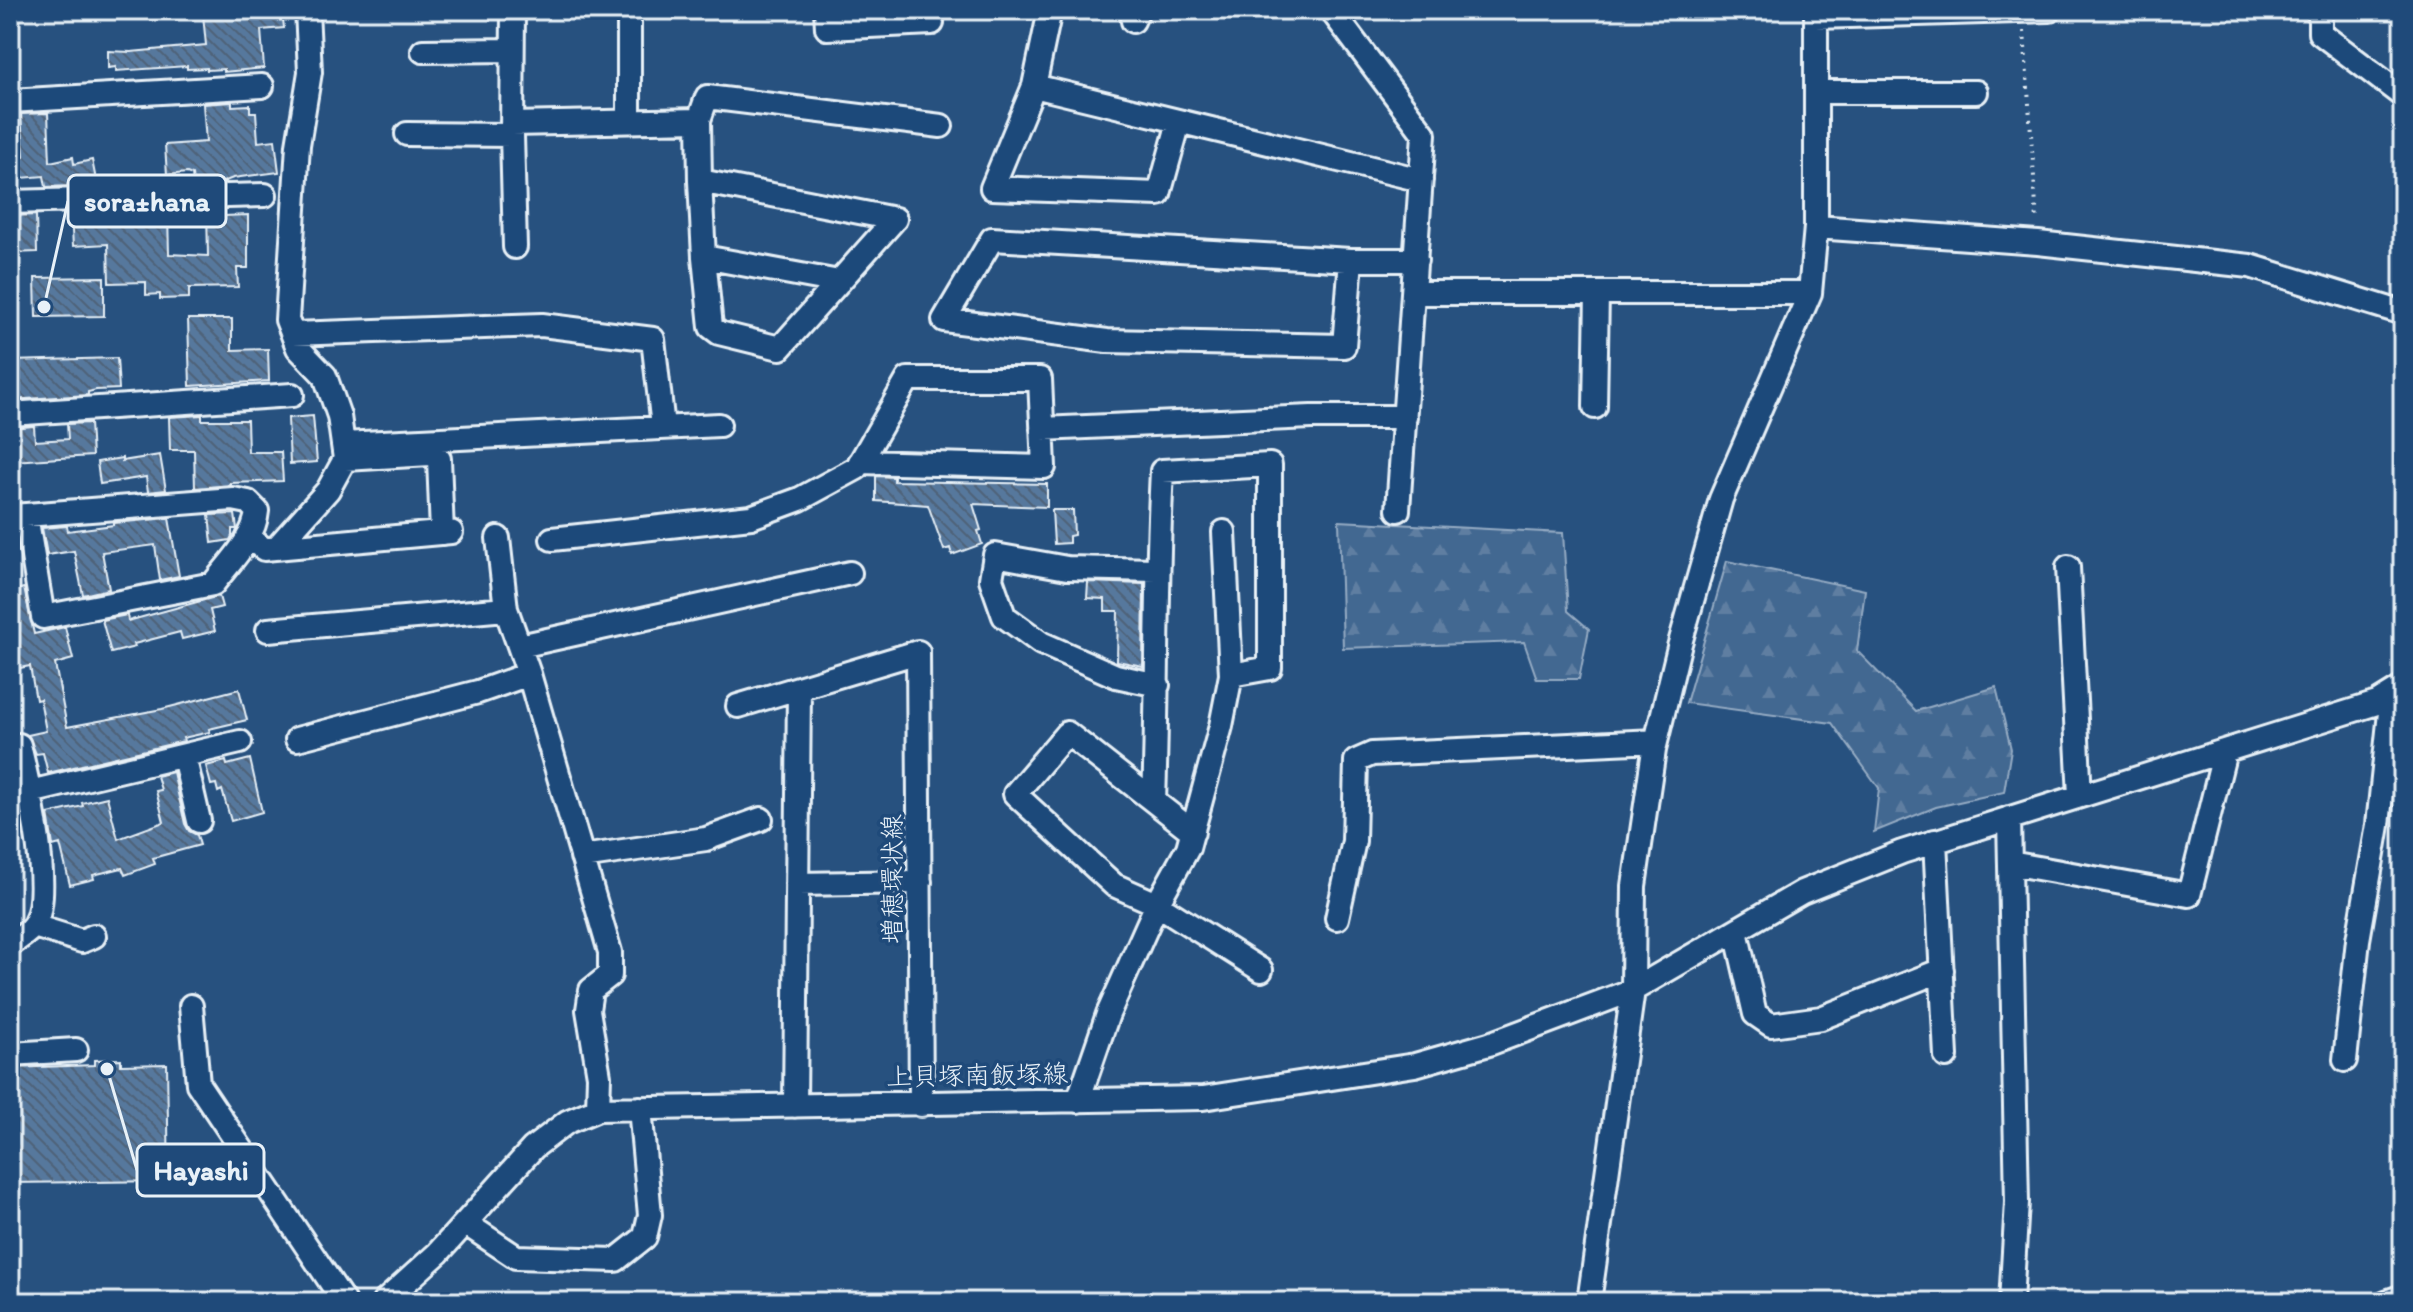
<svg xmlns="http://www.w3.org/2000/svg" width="2413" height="1312" font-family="Itim,'Klee One',sans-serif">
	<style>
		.forest { fill: url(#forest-firs); stroke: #96acc4; stroke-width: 2 }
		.building { fill: url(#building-back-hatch); stroke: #e8f1f8; stroke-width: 2 }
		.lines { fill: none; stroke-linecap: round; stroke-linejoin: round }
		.minor-casing { stroke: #e8f1f8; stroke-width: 28 }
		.path { stroke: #e8f1f8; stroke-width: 4; stroke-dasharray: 2 6; stroke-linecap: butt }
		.minor { stroke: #1f4a7a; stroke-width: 22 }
		.labels { text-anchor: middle; stroke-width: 7; stroke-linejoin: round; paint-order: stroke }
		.street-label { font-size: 26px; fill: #e8f1f8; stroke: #1f4a7a }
		.leader { fill: none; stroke: #e8f1f8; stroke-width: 3 }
		.callout-dot { fill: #e8f1f8; stroke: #1f4a7a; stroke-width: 3 }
		.callout { fill: #1f4a7a; stroke: #e8f1f8; stroke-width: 3 }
		.callout-label { font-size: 28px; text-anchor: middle; font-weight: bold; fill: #e8f1f8 }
	</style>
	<defs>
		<pattern id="forest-firs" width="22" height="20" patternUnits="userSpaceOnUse" patternTransform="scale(2)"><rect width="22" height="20" fill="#436891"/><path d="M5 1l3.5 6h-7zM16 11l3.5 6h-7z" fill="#5e7ea1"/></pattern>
		<pattern id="building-back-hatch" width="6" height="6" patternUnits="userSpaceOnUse" patternTransform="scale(2)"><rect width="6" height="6" fill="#57789d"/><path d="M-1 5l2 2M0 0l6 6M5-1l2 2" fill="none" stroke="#4f6278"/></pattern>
	</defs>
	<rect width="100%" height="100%" fill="#27517f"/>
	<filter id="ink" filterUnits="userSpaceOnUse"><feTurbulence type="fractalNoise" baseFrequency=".0125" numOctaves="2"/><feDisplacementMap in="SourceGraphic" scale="16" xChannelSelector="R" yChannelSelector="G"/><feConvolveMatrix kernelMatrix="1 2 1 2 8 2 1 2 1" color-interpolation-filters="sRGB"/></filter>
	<g filter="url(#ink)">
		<path class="forest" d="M1339 521 1563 533 1568 611 1589 629 1579 679H1537L1524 642 1343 648Z
			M1727 561 1865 590 1857 651 1916 711 1996 687 2011 749 2004 792 1936 807 1874 832 1879 788 1832 723 1686 703Z"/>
		<path class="building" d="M208 10H282L284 28 261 30 264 68 224 72V69L207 70V68L187 69V66L116 71V67L108 68V51L131 52 206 45 203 15 208 14Z
			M232 102V106L250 105V112H256L258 142 275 140 279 172 233 178 223 182 193 183 192 175 187 173 167 175 165 145 206 142 203 104Z
			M48 113 50 162 73 157 74 164 92 160 97 185 46 187 44 176 10 179V159L24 157 21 114Z
			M224 210V216L248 215V268H237L238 287 189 288V298L160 299V294L146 295V282L109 283 108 244 73 246 71 214H168L169 254 208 256 207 211Z
			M36 215 37 252 12 253 11 216Z
			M104 277V316L36 317 35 278Z
			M188 319H232V350L268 349 269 381 190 386Z
			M117 358 119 389 96 390 88 392V395L10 400V361Z
			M202 415V420H247L248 452H281L283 481 231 483V485L195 488 194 450H170L169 417Z
			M313 416 317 462 290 464 288 418Z
			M90 423 92 456 12 461 10 428 34 426 35 441 68 439 67 424Z
			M160 455 166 490 148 492 146 477 100 484 97 462 122 458V461Z
			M876 476 894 477V481L1047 484V507L973 504 981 530 978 531 982 544 952 555 950 548 944 550 928 505 876 501Z
			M1052 510H1073L1074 535 1069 536V543L1054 544Z
			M235 514 237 529H232V536L230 540 212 543 209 515Z
			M169 518 179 576 160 580 155 545 102 552 109 589 83 595 74 551 47 555 42 528 67 526 68 531 113 525V523Z
			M1088 582 1144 584 1143 666 1117 661 1118 611H1105V599L1087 598Z
			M24 588 34 634 65 627 73 659 55 664 67 727 162 709 239 689 247 720 209 729 210 732 183 738 184 741 48 773 43 753 36 754 28 735 46 731 40 699 36 700 30 666 10 670V591Z
			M219 596 222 607 210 610 215 631 182 639 180 632 134 644 135 647 111 653 102 620 127 615 128 621Z
			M250 759 262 812 231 821 222 790 218 792 216 784 211 785 206 766 226 761 227 765Z
			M173 772 185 824 189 831 197 835 200 845 153 858 155 864 125 875 122 868 93 875 94 879 70 885 60 844 53 846 48 814 83 806 82 803 107 797 118 839 164 822 156 791 161 790 157 776Z
			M121 1059V1065L167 1064 169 1181 10 1183V1068L95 1065V1060Z"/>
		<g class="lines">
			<g class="minor-casing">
				<path id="minor" d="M513 10 512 135 515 247
					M826 10 827 28 932 23V10
					M1050 10 1034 86 992 188 1159 194 1179 122
					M1331 10 1424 134 1398 510
					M2320 10V33L2403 96
					M1816 17 2050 10
					M1133 21 1138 10
					M423 51 512 50
					M1034 86 1421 180
					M1816 92H1976
					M10 101 262 86
					M629 121V10
					M512 124 699 120
					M407 134 512 135
					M700 181 895 219
					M10 202 265 195
					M895 219 780 348 719 333 711 327 704 257 700 181 699 120 707 97 941 126
					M1816 227 2038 243 2250 266 2403 313
					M704 257 839 282
					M1351 260 1344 346 1107 341 944 320 992 239 1351 260H1416
					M1414 293H1810
					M293 334 542 325 653 339 663 427
					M1595 407 1597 293
					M10 414 292 395
					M1042 429 1311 417H1405
					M343 444 719 425
					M345 459 430 454 439 459 442 533
					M10 516 26 515 233 499 248 502 257 511C255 538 229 563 213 584L43 617 26 515
					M248 537 264 549 451 532
					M498 538 506 609 529 674 610 952V975L591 990 588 1010 599 1076 598 1109
					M552 539 751 517 800 499 857 468 908 379H1040L1044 467 860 462
					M278 546 328 490 345 459 339 416 325 376 298 348 287 320 298 145 310 72 307 10
					M2068 567 2080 796
					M1156 570 1067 568 995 555 991 579 1004 616 1041 643 1116 676 1158 685
					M268 630 506 609
					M520 646 850 573
					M738 706 918 652 921 1105
					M297 739 478 692 529 674
					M184 756 199 821
					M30 792 240 742
					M1154 801C1158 691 1156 581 1162 471L1270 465V668L1231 675
					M2009 818 2017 1202 2011 1302
					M1193 832 1067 733 1015 794 1114 885 1157 904 1261 970
					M1935 841 1946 1056
					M582 857 706 839 761 819
					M2010 863 2189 895 2225 751
					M797 884 920 882
					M1337 918 1354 841 1356 761 1372 754 1656 741
					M34 926 82 941 94 936
					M1736 931 1755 1014 1771 1025 1821 1018 1942 970
					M10 945C17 939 29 933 34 925 54 892 28 783 19 745
					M191 1006 198 1084 344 1302
					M10 1054 76 1050
					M2345 1060 2358 940 2378 825 2392 694
					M1078 1101 1108 1014 1157 904 1188 848 1221 726 1231 675 1224 532
					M795 1106 799 688
					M465 1223 516 1257 616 1260 645 1237 650 1215 640 1108
					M384 1302 438 1253 533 1148 567 1122 598 1109 1203 1098 1415 1065 1489 1044 1633 990 1802 892 1902 852 2377 703 2403 687
					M1589 1302 1633 990 1634 886 1654 750 1679 647 1721 499 1810 293 1816 227V10
					M2386 1302 2403 1296"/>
			</g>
			<path class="path" d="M2024 31 2037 221"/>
			<use href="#minor" class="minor"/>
		</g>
	</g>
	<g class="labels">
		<g class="street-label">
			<text transform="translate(892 879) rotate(-90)" y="9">増穂環状線</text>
			<text transform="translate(977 1075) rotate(-1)" y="9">上貝塚南飯塚線</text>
		</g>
	</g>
	<path class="leader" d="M44 307L68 201M107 1069L137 1170"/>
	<g class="callout-dot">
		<circle cx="44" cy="307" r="8"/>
		<circle cx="107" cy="1069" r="8"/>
	</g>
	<g class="callout">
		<rect x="68" y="175" width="158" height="52" rx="8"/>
		<rect x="137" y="1144" width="127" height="52" rx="8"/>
	</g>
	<g class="callout-label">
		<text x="147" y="211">sora±hana</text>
		<text x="201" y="1180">Hayashi</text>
	</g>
	<rect width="2413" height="1312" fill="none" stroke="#1f4a7a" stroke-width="40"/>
	<rect x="20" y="20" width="2373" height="1272" fill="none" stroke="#e8f1f8" stroke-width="3" filter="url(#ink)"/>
</svg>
